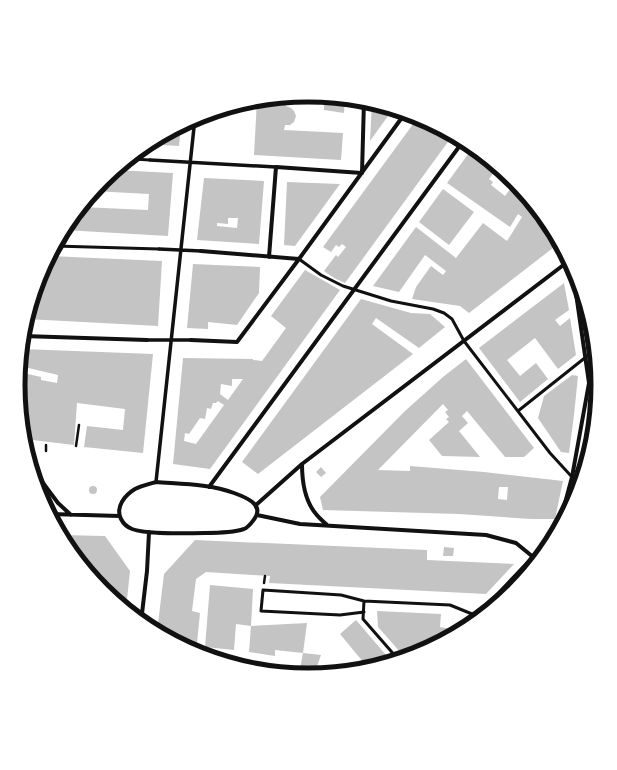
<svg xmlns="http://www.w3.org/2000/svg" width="617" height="770" font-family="'Alegreya Sans',sans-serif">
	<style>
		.building { fill: #c4c4c4; fill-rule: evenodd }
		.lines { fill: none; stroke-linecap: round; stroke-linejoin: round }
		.path { stroke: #111; stroke-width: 2.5 }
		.service { stroke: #111; stroke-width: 3 }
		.pedestrian { stroke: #111; stroke-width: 3.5 }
		.minor { stroke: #111; stroke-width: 4 }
		.rim { fill: none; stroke: #111; stroke-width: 5 }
	</style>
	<rect width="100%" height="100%" fill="#fff"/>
	<path class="building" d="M309 95 345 98 344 113 324 110V100L286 98V106L291 108 294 111 296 116 294 122 290 125H285L284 130 343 133 341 160 254 155 257 100Z
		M372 102 393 109 370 141Z
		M419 116 453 135 345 283 334 278 324 271 336 255 338 257 346 247 342 244 339 247 336 245 331 252 323 247Z
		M181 126 179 146 147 144V143Z
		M474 146 498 167 489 179 493 182 491 185 505 196 513 185 511 184 514 180 550 224 557 238 558 244 469 313 460 306 412 299 416 287 431 266 443 275 446 271 425 255 399 292 373 286 416 227 456 258 483 223 507 241 522 217 518 214 510 227 447 183Z
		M115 170 173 173 168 236 64 230 67 223 81 207 148 210 149 194 93 191 103 179Z
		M204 178 264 181 259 244 197 240ZM228 218H238L237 228 217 226V223L228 224Z
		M287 182 340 184 295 246 284 245Z
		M443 189 474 212 449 245 419 222Z
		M50 256 162 261 158 326 26 319 40 274Z
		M193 264 260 267 259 293 237 325 208 322V329L187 328Z
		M305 270 340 290 210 469 173 464 183 358 253 359V360L262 361 286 328 271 316ZM232 379H243L228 400 220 394 221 384 232 386ZM218 401 224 405 196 444 184 441 185 433 189 434 200 418 205 419 207 408 211 409 213 403H216Z
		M564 283 569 310 555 320 560 326 570 318 576 355 558 369 535 338 507 360 520 376 536 363 548 379 520 402 479 348Z
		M361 299 411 313 430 314 445 327 419 348 376 318 372 324 413 354 258 474 242 462Z
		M22 349 153 354 143 453 84 447 87 426 123 430 125 409 77 403 74 445 32 440 19 391V372L41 377V380L57 383 58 375 20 366Z
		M466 359 534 448 524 457H505L467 411 462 416 468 423 459 431 480 457 442 456 429 440 449 422 446 419 449 417 445 412 448 410 443 404 378 470 410 471V466L484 472 563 481 555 519H531L459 514 323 510 320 497 405 411 443 377ZM499 487H508L507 500 498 499Z
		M572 375 578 376 574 415 569 453 561 452 538 418 544 396Z
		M597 407 593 442 583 476 582 474 592 417Z
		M321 467 326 473 321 477 316 472Z
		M89 490a4 4 0 1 1 8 0a4 4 0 1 1-8 0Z
		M61 535 105 536 130 571 126 609 103 590 83 562H80L67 546Z
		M195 540 427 550V560L514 564 486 594 269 583 270 576 206 572 196 579 192 611 200 613 196 653 157 632 164 574Z
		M444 547 454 548 453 556H443Z
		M210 585 253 589 251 626 236 624 234 650 205 647Z
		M377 611 441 614 440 627 452 629V636L440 642H430L429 648 419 653 402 654 378 627Z
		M356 620 392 662 365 670 355 671 364 663 340 634Z
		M307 623 303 653 321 655 314 675H299L303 653 275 650V656L249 652 251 626Z"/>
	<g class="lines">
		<path class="path" d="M28 440 31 446
			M76 446 79 425
			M46 451V445
			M28 456 33 453
			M264 583 265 576"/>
		<path class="service" d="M133 159 150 160
			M55 246 159 249
			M299 259 321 275 343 286 391 301 433 309 444 313 452 319 464 341 550 453 572 477
			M589 383 599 387
			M518 411 586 357
			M364 601 363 619 397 658
			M364 612 340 615 261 611 263 590 341 595 364 601 450 605 477 616"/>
		<path class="pedestrian" d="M150 160 276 167
			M159 249 201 251
			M147 340H191
			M156 482 195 118"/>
		<path class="minor" d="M128 159H133V155
			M201 251 299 259
			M269 257 276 167 362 173 364 100
			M23 336 147 340
			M191 340 237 342 299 259 406 112
			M302 464C302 481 305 501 316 514 319 518 324 522 327 525
			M31 467 58 503 71 515
			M572 477 580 485
			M156 482C181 484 210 484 234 493 245 497 264 504 255 518 252 522 249 527 244 529 232 533 217 533 205 533 186 533 148 535 132 529 127 527 123 523 121 519 115 507 125 495 135 489 141 486 149 484 156 482Z
			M209 487 464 140
			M256 505 302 464 570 260
			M50 514 120 516
			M257 515 300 524 486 535 516 543 538 561 541 554 547 550
			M544 551 549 534 560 522 572 477 589 383 572 266
			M141 622 147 571 149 532
			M466 628 534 556"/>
	</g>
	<path d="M0 0H617V770H0ZM25 385a283 283 0 1 1 566 0a283 283 0 1 1-566 0Z" fill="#fff" fill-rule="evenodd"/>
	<path class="rim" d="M25 385a283 283 0 1 1 566 0a283 283 0 1 1-566 0Z"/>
</svg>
